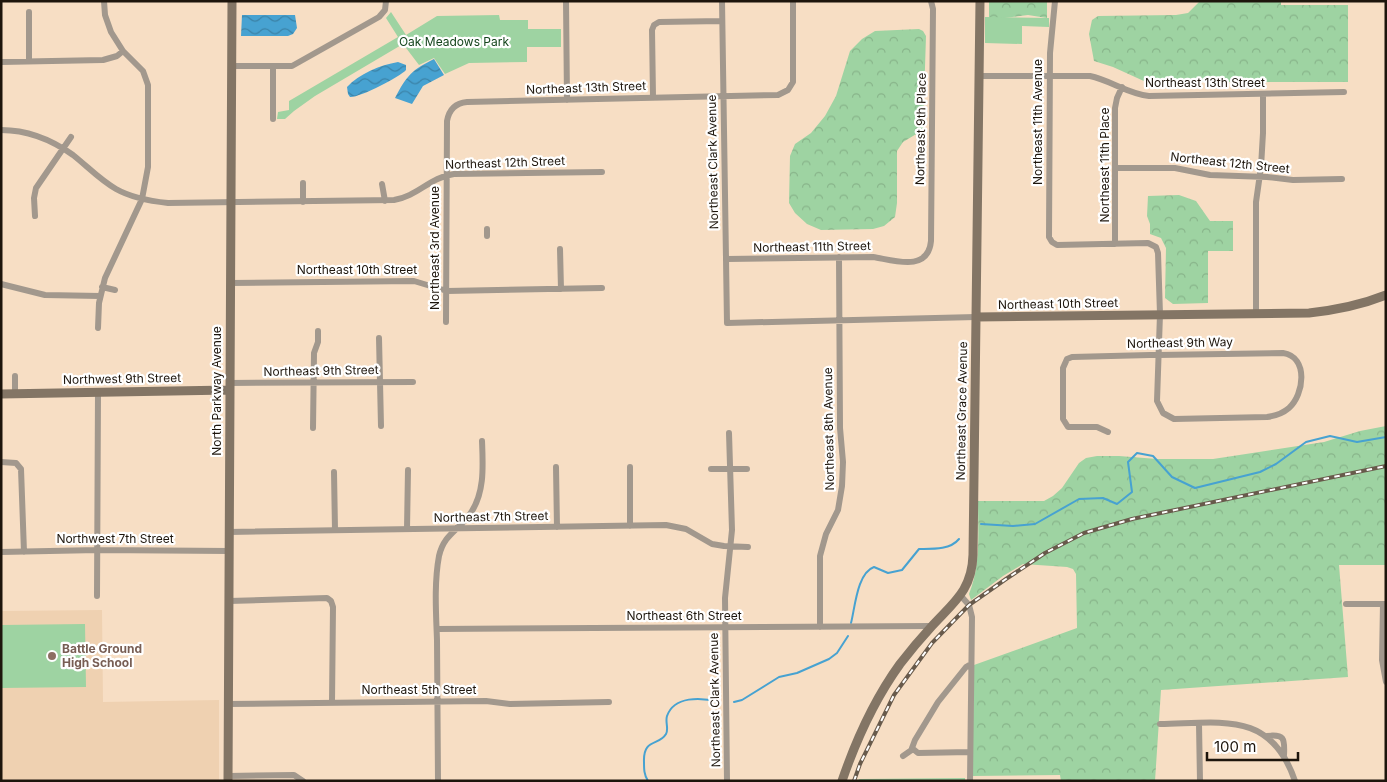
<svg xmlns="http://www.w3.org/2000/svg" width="1387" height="782" font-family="Inter,sans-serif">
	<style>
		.built { fill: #efd1b1 }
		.forest { fill: url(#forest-crowns) }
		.green { fill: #9ed3a2 }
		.water { fill: url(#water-waves) }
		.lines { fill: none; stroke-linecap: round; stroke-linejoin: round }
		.stream { stroke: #47a2d1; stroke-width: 2 }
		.street { stroke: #a2988d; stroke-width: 6 }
		.secondary { stroke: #837565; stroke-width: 9 }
		.rail-casing { stroke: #685a4b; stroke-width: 4 }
		.rail { stroke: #fff; stroke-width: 2; stroke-dasharray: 5.5; stroke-linecap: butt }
		.education-dot { fill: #8d6e63; stroke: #fff; stroke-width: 2 }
		.labels { text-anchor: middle; stroke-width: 4.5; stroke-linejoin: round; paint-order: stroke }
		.park-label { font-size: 12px; fill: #14441c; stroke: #fff }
		.street-label { font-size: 12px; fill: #1d150c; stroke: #fff }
		.education-label { font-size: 12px; font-weight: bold; fill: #785e54; stroke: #fff; text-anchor: start }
	</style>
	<defs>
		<pattern id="forest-crowns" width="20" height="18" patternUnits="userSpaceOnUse" patternTransform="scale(1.25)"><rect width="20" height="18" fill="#9ed3a2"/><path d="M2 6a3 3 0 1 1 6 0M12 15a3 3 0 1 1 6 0" fill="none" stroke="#88b48a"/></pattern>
		<pattern id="water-waves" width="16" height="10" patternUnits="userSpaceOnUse" patternTransform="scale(1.25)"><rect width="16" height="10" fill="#47a2d1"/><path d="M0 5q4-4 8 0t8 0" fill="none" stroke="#3b83a8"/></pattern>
	</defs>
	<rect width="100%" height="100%" fill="#f7dec4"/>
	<path class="built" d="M102 610 103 702 219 700V781H1V611Z"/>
	<path class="forest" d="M989 1H1047V18L1028 15 989 20Z
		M1200 1H1281V5H1348V82H1146L1113 67 1094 61 1089 34 1092 20 1098 16 1176 15 1188 13Z
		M919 29 923 31 926 36 923 130 903 142 897 151V203L895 217 884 226 873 229 821 230 807 224 795 213 789 203 790 156 795 144 811 133 825 116 836 96 850 51 862 39 875 31Z
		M1179 195 1196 201 1210 221H1233V251H1208V303L1173 304 1165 298 1166 248 1161 238 1150 234V224L1147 216 1148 196Z
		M1386 426V565H1339L1348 677 1161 690 1155 781H1061L1060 775 972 776 974 665 1077 628 1076 574 1073 569 1067 567 1023 564 1003 576 971 600 969 594C981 564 978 533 978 501H1044L1053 496 1062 488 1079 463 1086 458 1097 456H1119L1157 459H1213L1324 442 1360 431Z"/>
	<path class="green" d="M391 12 406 35 437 16 499 15 500 20H528V29H561V47H527V62L469 63 445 74 434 58 419 65 403 44 315 96 294 111 285 119H277L278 112 289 110V101L398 37 386 18Z
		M985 17 1049 18V27L1022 26V44L985 43Z
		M85 624 86 687 1 688V625Z
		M965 778V781H858L859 779Z"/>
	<path class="water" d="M242 15H295L297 28 293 34 288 36H241Z
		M434 59 444 75 423 86 412 104 395 98C407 75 412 70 434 59Z
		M398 62 406 65V70C400 77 359 98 350 97L348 94 347 87C359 74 380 65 398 62Z"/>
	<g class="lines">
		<path class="stream" d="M981 524 1013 526 1035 524 1079 499 1103 498 1117 504 1132 492 1128 462 1137 453 1153 456 1172 477 1195 488 1260 472 1276 464 1306 442 1330 436 1357 442 1386 437
			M851 623C855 608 857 573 874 567L888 573 902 570 919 549C933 549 950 550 959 539
			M734 702 742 700 779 677 797 673 829 659 837 653 848 636
			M648 781C644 775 644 769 644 762 643 738 659 746 666 734 669 729 665 722 667 716 674 696 701 697 718 702"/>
		<path class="street" d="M566 1 567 100
			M722 1 727 323 976 317
			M1055 1 1050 53 1049 237 1052 242 1057 245 1148 243 1156 247 1158 253 1160 314 1157 401 1163 413 1174 419 1267 417C1275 416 1282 414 1289 408 1304 395 1309 357 1283 353L1158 355H1150L1072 357 1067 359 1063 368V419L1068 427H1097L1108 432
			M29 12V61
			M1 62 103 60 117 56 123 51
			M232 66H292L379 17 385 10 386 1
			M273 66V119
			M979 76H1090C1110 80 1128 94 1149 96L1344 92
			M653 97 652 30 654 25 659 22 722 21
			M1 130C27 130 52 140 73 155 87 166 100 180 116 189 132 198 149 201 168 203L394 200C418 196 430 177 454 174L602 172
			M1115 168H1175L1210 175 1267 177 1293 180 1342 179
			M303 183V202
			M382 184 385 201
			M35 216 34 198 36 188 71 137
			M487 229V236
			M1115 244V108L1117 98 1122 87
			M560 249 561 289
			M727 259 873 257C893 260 928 273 931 241L933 9 931 1
			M231 283 414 281 447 291 602 288
			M1 284 45 295 100 296
			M102 287 115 290
			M1256 314V202L1261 167 1263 133V95
			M446 322 447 121C449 110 455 103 467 102L778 95 788 90 793 82V1
			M98 328 99 303 105 278 142 199 148 167V85L143 71 123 51 111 32 105 15 104 1
			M379 338 381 426
			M15 376V394
			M229 383 413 382
			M313 428 314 353 318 342V331
			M1 462 16 463 21 469 24 552
			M556 467 557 527
			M711 469H747
			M334 472 335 530
			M630 526V467
			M407 529 408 470
			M229 532 666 525 686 529 712 544 724 546 748 547
			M1 552 98 550 229 551
			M97 596 98 393
			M961 596 969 605 972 617 970 781
			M229 601 327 598 331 601 333 607 332 702
			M1346 604H1385
			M1383 604 1382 660 1386 682
			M820 627V556L826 534 838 510 842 486 843 462 840 428 839 257
			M437 629 932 626
			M228 704 486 701 510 704 609 702
			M1160 724C1221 723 1271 710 1295 781
			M1199 724 1200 781
			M1267 736C1284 734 1285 738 1284 755
			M970 752 918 753 912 748 915 740 938 702 966 667 971 664
			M903 756 913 749
			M228 776 294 775 303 781
			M438 781C438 734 437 687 437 640 436 613 434 583 439 556 444 534 458 531 470 514 485 493 483 466 482 441
			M727 781 725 598 732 530 729 433"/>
		<path class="secondary" d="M976 317 1309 313C1336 310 1361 305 1386 295
			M1 394 229 390
			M228 781 232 1
			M842 781C856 740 874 700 900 664 910 651 921 638 932 626 954 602 972 590 973 555L980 1"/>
		<g class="rail-casing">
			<path id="rail" d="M854 781 860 764 894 695 932 643 969 605 1006 579 1045 553 1084 533 1132 519 1386 466"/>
		</g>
		<use href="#rail" class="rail"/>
	</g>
	<circle class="education-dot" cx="52" cy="656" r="5"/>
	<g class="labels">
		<g class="park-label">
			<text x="454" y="46">Oak Meadows Park</text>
		</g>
		<g class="street-label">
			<text x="1205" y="87">Northeast 13th Street</text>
			<text transform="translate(586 88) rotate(-2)" y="4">Northeast 13th Street</text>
			<text transform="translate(1038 122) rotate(-90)" y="4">Northeast 11th Avenue</text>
			<text transform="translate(921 129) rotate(-89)" y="4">Northeast 9th Place</text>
			<text transform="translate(713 162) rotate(-91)" y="4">Northeast Clark Avenue</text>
			<text transform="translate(505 163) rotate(-2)" y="4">Northeast 12th Street</text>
			<text transform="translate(1230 163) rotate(6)" y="4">Northeast 12th Street</text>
			<text transform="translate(1105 165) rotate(-90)" y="4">Northeast 11th Place</text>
			<text transform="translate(812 247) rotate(-1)" y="4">Northeast 11th Street</text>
			<text transform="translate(435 248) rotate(-90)" y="4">Northeast 3rd Avenue</text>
			<text x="357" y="274">Northeast 10th Street</text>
			<text transform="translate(1058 304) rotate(-1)" y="4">Northeast 10th Street</text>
			<text transform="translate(1180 343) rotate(-1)" y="4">Northeast 9th Way</text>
			<text transform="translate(321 371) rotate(-1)" y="4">Northeast 9th Street</text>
			<text transform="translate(122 379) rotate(-1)" y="4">Northwest 9th Street</text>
			<text transform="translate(217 391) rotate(-90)" y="4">North Parkway Avenue</text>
			<text transform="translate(962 411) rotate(-89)" y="4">Northeast Grace Avenue</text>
			<text transform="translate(829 429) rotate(-91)" y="4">Northeast 8th Avenue</text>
			<text transform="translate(491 517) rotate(-1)" y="4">Northeast 7th Street</text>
			<text x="115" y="543">Northwest 7th Street</text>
			<text x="684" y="620">Northeast 6th Street</text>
			<text x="419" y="694">Northeast 5th Street</text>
			<text transform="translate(715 700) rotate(-91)" y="4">Northeast Clark Avenue</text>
		</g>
		<g class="education-label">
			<text x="62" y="653">Battle Ground<tspan x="62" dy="14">High School</tspan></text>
		</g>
	</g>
	<rect width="1387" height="782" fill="none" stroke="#1d150c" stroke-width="5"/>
	<path d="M1207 752v8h91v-8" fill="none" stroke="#1d150c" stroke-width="2.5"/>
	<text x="1214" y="752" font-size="15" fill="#1d150c" stroke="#ffffff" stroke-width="4" paint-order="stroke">100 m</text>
</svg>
